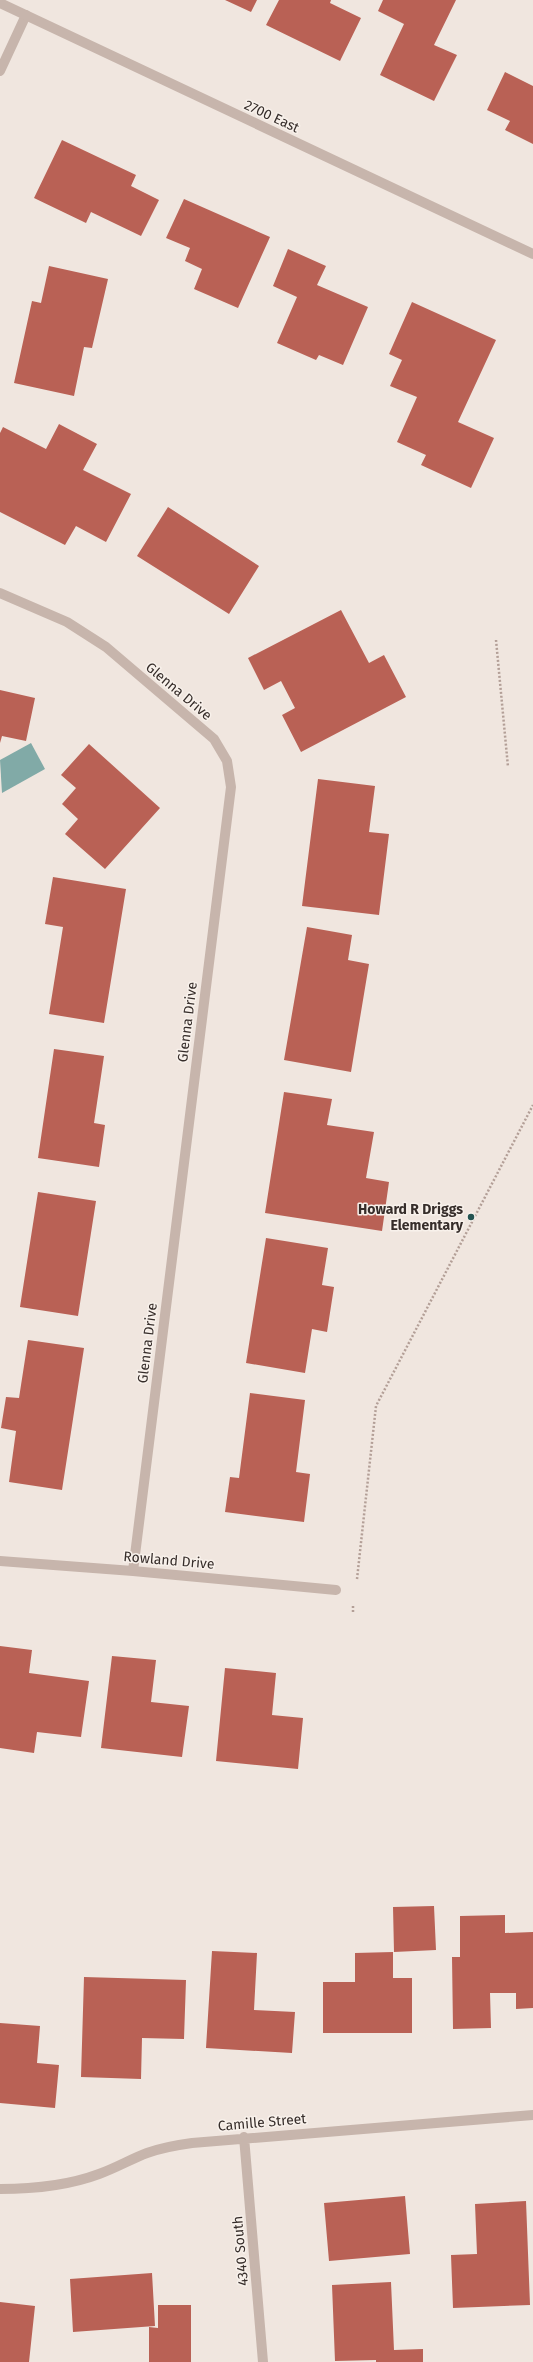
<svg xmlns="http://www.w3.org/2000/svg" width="533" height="2362" font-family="'Fira Sans',sans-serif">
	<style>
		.water { fill: #81aaa7 }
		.building { fill: #b96155 }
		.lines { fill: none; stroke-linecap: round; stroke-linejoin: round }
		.path { stroke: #b39f97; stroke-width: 2.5; stroke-dasharray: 2 2; stroke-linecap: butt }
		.minor { stroke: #c7b5ac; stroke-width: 10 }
		.tertiary { stroke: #c7b5ac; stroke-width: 10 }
		.poi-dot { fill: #245351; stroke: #f8f1eb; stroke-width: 1.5 }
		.labels { text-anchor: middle; stroke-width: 3; stroke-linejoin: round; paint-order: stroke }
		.street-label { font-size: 14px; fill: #362d2a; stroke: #f8f1eb }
		.poi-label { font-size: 14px; font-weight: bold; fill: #362d2a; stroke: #f8f1eb; text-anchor: end }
	</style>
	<rect width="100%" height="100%" fill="#f0e6df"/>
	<path class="water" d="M31 743 45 769 2 793 0 760Z"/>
	<path class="building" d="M225 0H257L251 12Z
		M279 0H331L330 3 361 18 340 61 266 25Z
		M383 0H456L434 45 457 55 434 101 380 75 404 24 378 11Z
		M505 72 533 86V144L505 130 510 121 487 110Z
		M62 140 136 175 131 186 159 200 141 236 91 212 86 223 34 198Z
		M184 199 270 237 238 308 194 289 202 269 185 261 190 248 166 238Z
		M288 249 326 266 317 285 368 307 343 365 319 355 316 360 277 343 297 297 273 286Z
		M49 266 108 279 92 348 84 347 74 396 14 383 32 301 41 303Z
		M412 302 496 340 458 422 494 438 471 488 421 465 426 455 397 442 417 397 390 386 402 360 389 354Z
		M59 424 97 444 83 470 131 494 106 542 76 526 65 545 0 512V433L3 427 46 449Z
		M168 507 259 566 229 614 137 556Z
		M341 610 369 663 384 655 406 697 301 752 282 715 295 708 281 681 264 690 248 658Z
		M0 690 35 698 26 741 2 736 0 743Z
		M89 744 160 808 105 869 65 834 78 819 62 804 76 788 61 775Z
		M318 779 375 786 369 832 389 834 379 915 302 906Z
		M53 877 126 889 104 1023 49 1014 63 927 45 924Z
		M307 927 352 935 348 960 369 964 351 1072 284 1060Z
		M54 1049 104 1056 94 1123 105 1125 99 1167 38 1158Z
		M284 1092 332 1099 327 1125 374 1132 366 1178 389 1182 382 1231 265 1213Z
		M38 1192 96 1201 78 1316 20 1307Z
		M266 1238 328 1248 322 1285 334 1287 327 1332 312 1329 305 1373 246 1363Z
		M28 1340 84 1348 62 1490 9 1482 16 1431 1 1428 6 1397 19 1398Z
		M250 1393 305 1400 296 1472 310 1474 304 1522 225 1512 230 1477 239 1478Z
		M0 1646 32 1650 29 1673 89 1681 81 1737 37 1732 34 1753 0 1748Z
		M112 1656 156 1660 151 1702 189 1706 182 1757 101 1748Z
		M225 1668 276 1673 272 1715 303 1718 298 1769 216 1761Z
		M434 1906 436 1950 394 1952 393 1907Z
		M505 1915V1933L533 1932V2008L516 2009V1993H490L491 2028 453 2029 452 1957H460V1916Z
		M212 1951 257 1953 254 2010 295 2012 292 2053 206 2048Z
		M393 1952V1978H412V2033H323V1982H355V1953Z
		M84 1977 186 1980 184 2039 142 2038 141 2079 81 2077Z
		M0 2023 40 2026 37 2063 59 2065 55 2108 0 2103Z
		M405 2196 410 2254 329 2261 324 2203Z
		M526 2201 530 2305 453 2308 451 2255 477 2254 475 2204Z
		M152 2273 155 2326 73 2332 70 2279Z
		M391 2282 394 2350 423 2349V2362H376V2360L335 2361 332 2285Z
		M0 2302 35 2306 29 2362H0Z
		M158 2305H191V2362H149V2327L158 2328Z"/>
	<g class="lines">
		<path class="path" d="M496 640 508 767
			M357 1579 376 1406 533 1105
			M353 1612V1606"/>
		<path class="minor" d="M0 71 26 15
			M0 593 67 622 106 647 214 739 227 761 231 787 133 1571
			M0 1561 133 1571 336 1590
			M244 2137 263 2362
			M0 2189C34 2189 67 2186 99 2174 116 2168 131 2159 147 2153 161 2148 177 2145 192 2143L533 2115"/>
		<path class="tertiary" d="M0 3 533 254"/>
	</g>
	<circle class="poi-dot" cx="471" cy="1217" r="4"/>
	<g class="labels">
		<g class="street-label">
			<text transform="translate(272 116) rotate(25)" y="5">2700 East</text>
			<text transform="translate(179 691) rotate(40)" y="5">Glenna Drive</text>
			<text transform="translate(187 1022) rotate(-83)" y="5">Glenna Drive</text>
			<text transform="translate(147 1343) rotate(-83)" y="5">Glenna Drive</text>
			<text transform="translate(169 1560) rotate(5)" y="5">Rowland Drive</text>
			<text transform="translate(262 2122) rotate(-5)" y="5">Camille Street</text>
			<text transform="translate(240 2251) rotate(-95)" y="5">4340 South</text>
		</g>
		<g class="poi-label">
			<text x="463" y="1214">Howard R Driggs<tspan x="463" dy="16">Elementary</tspan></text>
		</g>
	</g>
</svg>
